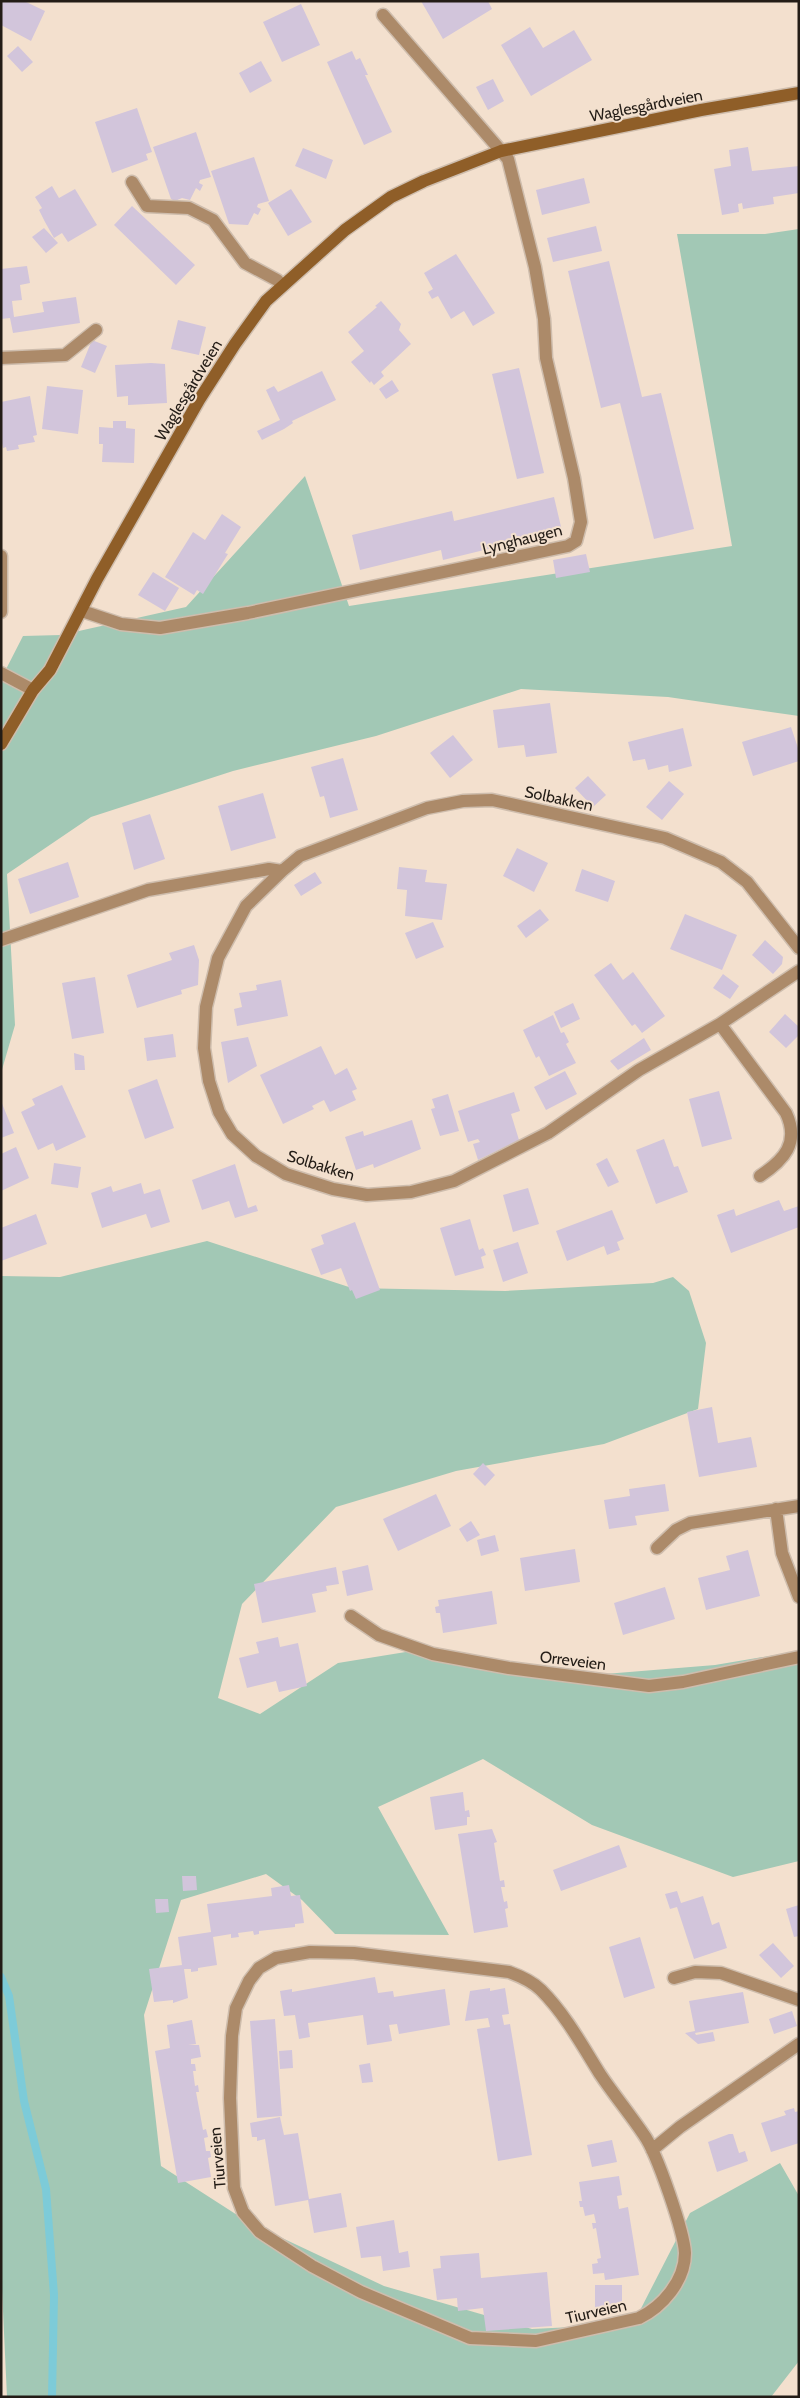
<svg xmlns="http://www.w3.org/2000/svg" width="800" height="2398" font-family="Cabin,sans-serif">
	<style>
		.green { fill: #a2c8b5 }
		.lines { fill: none; stroke-linecap: round; stroke-linejoin: round }
		.stream { stroke: #7dcbd8; stroke-width: 8 }
		.building { fill: #d2c5db }
		.minor-casing { stroke: #cebdad; stroke-width: 15 }
		.tertiary-casing { stroke: #cebdad; stroke-width: 15 }
		.secondary-casing { stroke: #cebdad; stroke-width: 15 }
		.minor { stroke: #ac8a69; stroke-width: 12 }
		.tertiary { stroke: #ac8a69; stroke-width: 12 }
		.secondary { stroke: #8f5e28; stroke-width: 12 }
		.labels { text-anchor: middle; stroke-width: 4; stroke-linejoin: round; paint-order: stroke }
		.street-label { font-size: 16px; fill: #231c16; stroke: #f3e0ce }
	</style>
	<rect width="100%" height="100%" fill="#f3e0ce"/>
	<path class="green" d="M799 229V716L668 697 521 689 376 736 233 771 91 817 7 874 15 1025 1 1073V679L23 636 61 635 186 607 305 476 349 606 732 546 677 234H765Z
		M207 1241 352 1288 505 1291 653 1283 673 1277 689 1291 706 1343 698 1409 604 1444 456 1471 336 1507 242 1604 218 1698 260 1714 338 1663 418 1650 568 1677 715 1665 799 1651V1861L733 1877 592 1825 483 1759 378 1807 449 1935 335 1934 302 1900 266 1874 181 1900 144 2015 161 2166 248 2222 384 2286 532 2329 633 2324 690 2213 780 2163 799 2196V2361L771 2397H7L1 2268V1276L60 1277Z"/>
	<g class="lines">
		<path class="stream" d="M1 1977 9 1996 24 2101 46 2189 54 2295 52 2397"/>
	</g>
	<path class="building" d="M1 1H24L45 11 31 41 1 25Z
		M421 1H488L492 9 443 39Z
		M301 4 320 45 282 62 263 22Z
		M530 27 543 48 574 30 592 60 531 96 501 45Z
		M18 46 33 62 22 72 7 56Z
		M352 51 356 60 360 58 368 75H365L392 132 364 145 327 62Z
		M261 61 272 81 250 93 239 73Z
		M493 79 504 101 488 110 476 87Z
		M137 108 152 152 146 154 148 160 112 173 95 122Z
		M196 132 211 177 200 180 199 183 203 185 200 191 196 188 190 200 182 198 175 201 171 199 153 147Z
		M748 147 752 171 799 166V193L773 197 774 204 743 209 742 203 738 204 739 212 722 215 714 169 731 166 729 150Z
		M303 148 333 160 326 179 295 166Z
		M254 157 269 201 258 204 257 207 261 209 258 215 254 213 248 225 229 224 211 171Z
		M584 178 590 203 542 215 536 190Z
		M52 186 59 198 75 189 97 225 68 242 62 233 54 238 45 222 39 210 42 208 35 197Z
		M291 189 312 222 288 236 268 203Z
		M132 206 195 265 176 285 114 225Z
		M596 226 602 251 553 262 547 238Z
		M44 228 58 243 46 253 32 237Z
		M456 254 495 313 473 326 464 311 451 319 438 296 432 299 428 292 433 289 424 273Z
		M609 261 642 397 661 393 694 529 654 539 620 403 601 408 568 271Z
		M27 266 30 283 20 285 22 300 12 301 14 317 44 312 42 302 76 297 80 323 13 333 10 318 1 319V269Z
		M381 301 401 324 399 330 411 344 381 372 384 376 374 385 371 381 370 383 351 362 364 351 348 332 377 307 375 306Z
		M178 320 206 327 199 355 171 349Z
		M92 340 107 346 95 373 81 367Z
		M151 363 165 364 167 403 128 405V396L117 397 115 365Z
		M519 368 544 473 517 479 492 374Z
		M322 371 336 400 292 421 293 423 284 429 262 440 257 431 280 420 266 390 274 386 278 392Z
		M392 380 399 391 386 399 379 389Z
		M47 386 83 390 78 434 42 429Z
		M30 396 37 435 33 436 35 442 18 445 19 449 7 451 6 447 3 448 1 439V402Z
		M113 421H126V428L135 429 134 463 102 462 103 444H99V427L113 428Z
		M554 497 562 531 443 560 441 550 360 570 352 535 452 511 454 521Z
		M222 514 241 527 225 553 228 554 203 594 197 590 194 595 165 577 193 532 205 540Z
		M586 554 590 572 556 578 553 560Z
		M153 572 179 588 165 611 138 595Z
		M550 703 557 753 526 757 524 745 498 748 493 710Z
		M791 727 799 751V761L753 776 742 742Z
		M683 728 692 766 669 772 668 765 648 770 645 759 633 761 628 742Z
		M453 735 473 760 450 778 430 753Z
		M343 758 358 810 330 818 324 796 320 797 311 767Z
		M588 776 606 795 593 807 575 788Z
		M669 781 684 794 662 820 646 807Z
		M263 793 276 838 231 851 218 806Z
		M150 814 165 859 134 870 122 823Z
		M517 848 548 863 534 892 503 876Z
		M68 862 79 897 30 914 18 879Z
		M399 867 427 870 425 882 447 884 442 920 405 916 407 890 397 889Z
		M582 869 615 881 608 902 575 891Z
		M315 872 322 883 301 896 294 885Z
		M540 909 549 920 526 938 517 926Z
		M685 914 737 935 722 970 670 949Z
		M433 922 444 947 416 959 405 933Z
		M765 940 783 957 782 964 773 974 752 955Z
		M194 945 199 960 198 985 181 990 182 994 137 1008 127 975 172 960 169 953Z
		M611 963 623 980 633 972 665 1016 642 1033 635 1024 632 1026 594 975Z
		M723 974 739 986 730 999 713 988Z
		M95 977 104 1033 72 1039 62 983Z
		M281 980 288 1016 237 1026 234 1009 242 1007 239 993 257 990 256 985Z
		M573 1003 580 1019 561 1028 554 1012Z
		M785 1014 799 1027V1035L786 1048 769 1032Z
		M553 1015 561 1033 564 1032 569 1042 566 1044 576 1063 549 1076 539 1056 536 1058 523 1030Z
		M173 1034 176 1057 147 1061 144 1038Z
		M248 1037 257 1066 228 1083 221 1042Z
		M644 1038 651 1050 618 1070 610 1061Z
		M321 1046 335 1075 347 1068 357 1089 352 1091 356 1100 330 1112 324 1100 312 1106 314 1109 283 1124 260 1075Z
		M74 1053 84 1056 85 1070H75Z
		M565 1071 577 1094 546 1110 534 1087Z
		M157 1079 174 1128 145 1139 128 1090Z
		M62 1085 86 1137 56 1151 53 1143 38 1150 21 1112 35 1105 32 1099Z
		M719 1091 732 1139 702 1147 689 1099Z
		M514 1092 520 1111 511 1114 519 1140 478 1160 473 1144 480 1142 478 1139 468 1142 458 1111Z
		M448 1094 459 1131 440 1136 431 1109 435 1108 432 1099Z
		M1 1101 14 1133 1 1138Z
		M412 1120 421 1149 374 1168 373 1164 356 1170 345 1137 363 1131 364 1136Z
		M664 1139 674 1167 678 1166 688 1192 656 1204 636 1150Z
		M16 1147 29 1178 1 1191V1154Z
		M607 1158 619 1182 608 1187 596 1164Z
		M54 1163 81 1167 78 1188 51 1184Z
		M235 1164 248 1208 256 1205 258 1211 235 1218 229 1201 202 1210 192 1180Z
		M141 1183 144 1194 160 1189 170 1222 151 1228 146 1214 102 1228 91 1193 111 1186 113 1192Z
		M528 1188 539 1224 513 1232 503 1195Z
		M779 1200 784 1211 799 1206V1227L731 1253 717 1215 734 1209 736 1216Z
		M612 1210 624 1239 617 1242 620 1250 607 1255 604 1246 567 1261 556 1231Z
		M36 1214 47 1244 1 1261V1228Z
		M470 1219 479 1250 483 1248 486 1255 481 1257 484 1268 455 1276 440 1228Z
		M355 1222 380 1290 356 1299 352 1290 350 1291 341 1268 321 1275 311 1249 324 1244 321 1235Z
		M518 1242 528 1273 503 1282 493 1250Z
		M712 1407 718 1443 751 1437 757 1467 699 1477 687 1412Z
		M483 1463 495 1475 485 1486 473 1474Z
		M665 1484 669 1511 635 1516 637 1525 609 1529 604 1500 630 1496 629 1489Z
		M436 1494 451 1526 398 1551 383 1519Z
		M471 1521 480 1535 467 1542 459 1529Z
		M495 1535 499 1551 481 1556 477 1540Z
		M575 1549 580 1582 525 1591 520 1558Z
		M748 1550 760 1596 706 1610 698 1578 730 1570 726 1556Z
		M368 1565 373 1590 347 1596 342 1571Z
		M336 1567 339 1584 326 1586 327 1591 312 1594 316 1612 262 1623 254 1584Z
		M665 1587 675 1619 623 1635 614 1603Z
		M492 1591 497 1624 443 1633 440 1613H436L435 1607 439 1606 438 1600Z
		M278 1637 280 1647 298 1643 307 1686 279 1692 276 1681 247 1688 239 1658 259 1653 256 1642Z
		M463 1792 465 1811 469 1810 470 1817H467V1825L435 1830 430 1797Z
		M492 1829 497 1842 494 1843 500 1881 504 1880 505 1887H501L504 1902 507 1901 508 1908 505 1909 508 1927 474 1933 458 1834Z
		M619 1845 627 1867 561 1891 553 1870Z
		M182 1876H196L197 1890 183 1891Z
		M289 1885 291 1896 300 1895 304 1923 295 1924V1927L259 1931V1934L254 1935 253 1931 238 1933 239 1937 231 1938V1934L213 1937 217 1965 198 1968V1971L191 1972V1969H184L188 1998 173 2003V2000L154 2002 149 1969 182 1965 178 1937 211 1932 207 1904 272 1896 271 1888Z
		M677 1891 681 1903 703 1896 712 1925 719 1922 727 1948 694 1959 677 1907 670 1909 665 1894Z
		M155 1899H168L169 1912 156 1913Z
		M799 1905V1936L794 1937 786 1909Z
		M640 1937 655 1988 624 1998 609 1947Z
		M773 1943 794 1966 781 1978 759 1955Z
		M375 1977 378 1993 393 1991 394 1997 445 1989 450 2025 399 2034 397 2024 389 2025 392 2041 367 2045 363 2015 308 2023 310 2037 299 2039 295 2015 284 2016 280 1991 292 1989V1992Z
		M490 1988V1991L505 1988 509 2014 502 2015 504 2025 510 2024 532 2155 498 2161 477 2029 490 2027 488 2018 465 2021 470 1991Z
		M743 1992 749 2023 695 2033 696 2035 713 2032 715 2041 698 2044 685 2033 695 2031 689 2001Z
		M792 2011 797 2026 774 2034 769 2019Z
		M275 2019 282 2116 257 2118 250 2021Z
		M192 2020 196 2044 188 2045H199L201 2057 191 2059V2064H195L196 2071H193L195 2086 198 2085 199 2092H196L203 2130 206 2129 208 2137 204 2138 206 2151H210L211 2157 208 2158 211 2177 178 2183 155 2051 170 2048 167 2025Z
		M292 2050 293 2068 280 2069 279 2051Z
		M370 2063 373 2082 362 2083 359 2065Z
		M794 2108 795 2112 799 2111V2143L771 2152 761 2123 786 2115 784 2111Z
		M280 2117 284 2135 298 2133 309 2199 341 2193 347 2227 314 2233 308 2200 275 2206 265 2139 257 2141V2137H252L250 2123Z
		M729 2134H733L739 2153 745 2151 748 2161 717 2172 708 2142Z
		M612 2140 617 2162 592 2167 587 2145Z
		M619 2176 622 2195 617 2196 619 2209 628 2207 639 2275 605 2280 604 2273 593 2274 592 2264 598 2263 597 2259 601 2258 596 2228 593 2229 592 2223H596L594 2214 585 2216 583 2207H580L579 2201H582L579 2182Z
		M394 2220 399 2253 408 2251 410 2267 383 2271 381 2256 361 2258 356 2227Z
		M479 2253 481 2278 547 2272 552 2326 486 2331 483 2308 458 2311 457 2298 437 2300 433 2269 441 2268 440 2256Z
		M595 2285H622V2311H595Z"/>
	<g class="lines">
		<g class="minor-casing">
			<path id="minor" d="M132 182 147 206 189 208 213 220 245 263 277 280 282 285
				M1 358 65 355 96 330
				M1 556V612
				M82 611 121 624 160 628 248 613 568 546 576 541 581 522 574 478 546 358 544 319 535 267 508 159 383 15
				M1 940 148 890 269 869 282 871
				M799 948 747 882 721 862 665 838 492 800 463 801 427 808 300 856 282 871 246 906 218 958 206 1007 204 1048 209 1081 219 1112 232 1134 256 1156 286 1174 333 1189 367 1195 411 1192 454 1181 548 1133 639 1070 720 1024 799 971
				M720 1024 786 1113C800 1143 784 1160 760 1176
				M776 1509 782 1553 799 1597
				M657 1548 676 1530 690 1523 799 1506
				M351 1616 379 1635 433 1654 509 1668 649 1686 683 1682 799 1657
				M310 1952 354 1953 509 1972C520 1976 532 1981 541 1990 565 2014 582 2045 600 2074 614 2095 630 2114 644 2135 657 2153 684 2232 685 2253 685 2281 662 2307 639 2318L536 2341 470 2338 361 2292 312 2266 260 2232 243 2212 234 2188 230 2098 232 2036 236 2008 249 1981 259 1968 276 1958Z
				M674 1978 695 1972 721 1973 799 2000
				M652 2150 680 2127 799 2044"/>
		</g>
		<g class="tertiary-casing">
			<path id="tertiary" d="M1 673 33 690"/>
		</g>
		<g class="secondary-casing">
			<path id="secondary" d="M1 744 33 690 50 670 97 579 199 400 235 344 266 301 345 230 391 197 424 181 501 151 701 110 799 93"/>
		</g>
		<use href="#minor" class="minor"/>
		<use href="#tertiary" class="tertiary"/>
		<use href="#secondary" class="secondary"/>
	</g>
	<g class="labels">
		<g class="street-label">
			<text transform="translate(646 105) rotate(-11)" y="6">Waglesgårdveien</text>
			<text transform="translate(188 390) rotate(-59)" y="6">Waglesgårdveien</text>
			<text transform="translate(522 539) rotate(-14)" y="6">Lynghaugen</text>
			<text transform="translate(559 798) rotate(12)" y="6">Solbakken</text>
			<text transform="translate(321 1165) rotate(17)" y="6">Solbakken</text>
			<text transform="translate(573 1660) rotate(7)" y="6">Orreveien</text>
			<text transform="translate(217 2158) rotate(-95)" y="6">Tiurveien</text>
			<text transform="translate(596 2311) rotate(-13)" y="6">Tiurveien</text>
		</g>
	</g>
	<rect width="800" height="2398" fill="none" stroke="#231c16" stroke-width="5"/>
</svg>
